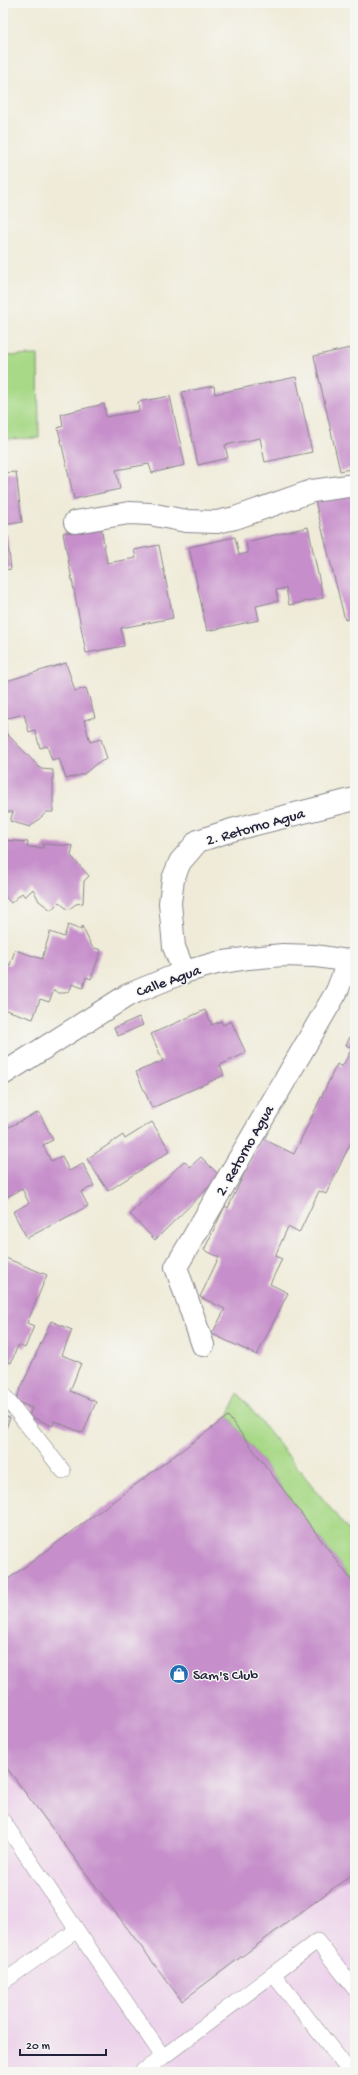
<svg xmlns="http://www.w3.org/2000/svg" width="358" height="2075" font-family="'Gochi Hand',sans-serif">
	<style>
		.built { fill: #ecd1ea }
		.green { fill: #a8d987; stroke: #657e61 }
		.building { fill: #c68eca }
		.lines { fill: none; stroke-linecap: round; stroke-linejoin: round }
		.service-casing { stroke: #88868a; stroke-width: 16 }
		.minor-casing { stroke: #88868a; stroke-width: 24 }
		.tertiary-casing { stroke: #88868a; stroke-width: 24 }
		.service { stroke: #fff; stroke-width: 15 }
		.minor { stroke: #fff; stroke-width: 22 }
		.tertiary { stroke: #fff; stroke-width: 22 }
		.labels { text-anchor: middle; stroke-width: 3; stroke-linejoin: round; paint-order: stroke }
		.street-label { font-size: 15px; fill: #22223b; stroke: #f6f6f2 }
		.poi-label { font-size: 15px; fill: #22223b; stroke: #f6f6f2; text-anchor: start }
	</style>
	<rect width="100%" height="100%" fill="#f6f6f2"/>
	<filter id="ink" filterUnits="userSpaceOnUse"><feTurbulence type="fractalNoise" baseFrequency=".025" numOctaves="2"/><feDisplacementMap in="SourceGraphic" scale="8" xChannelSelector="R" yChannelSelector="G"/><feConvolveMatrix kernelMatrix="1 2 1 2 8 2 1 2 1" color-interpolation-filters="sRGB"/></filter>
	<filter id="wash" filterUnits="userSpaceOnUse"><feTurbulence type="fractalNoise" baseFrequency=".012" numOctaves="4" result="noise"/><feDisplacementMap in="SourceGraphic" scale="16" xChannelSelector="R" yChannelSelector="G"/><feGaussianBlur stdDeviation="0.9" result="paint"/><feColorMatrix in="noise" values="0 0 0 0 0 0 0 0 0 0 0 0 0 0 0 0 0 1.4 0 .05"/><feComposite in="paint" operator="in"/></filter>
	<g filter="url(#wash)">
		<rect width="100%" height="100%" fill="#efebd8"/>
		<path class="built" d="M228 1416 355 1585V2072H3V1583Z"/>
		<path class="green" d="M38 355 39 438 3 439V356Z
			M238 1393 355 1539V1585L228 1416Z"/>
		<g id="blocks">
			<path class="building" d="M350 348 355 371V468L340 471 314 356Z
				M296 377 312 452 265 462 260 438 225 445 228 458 198 465 182 392 214 386 215 394Z
				M170 396 185 465 152 473 149 464 116 470 120 489 74 499 58 428 63 426 61 414 104 404 106 417 139 411 138 402Z
				M16 472 22 522 3 525V473Z
				M351 492 355 506V617L345 620 315 501Z
				M101 526 107 563 136 558 134 550 159 545 173 618 121 628 124 646 86 653 63 533Z
				M308 527 323 598 289 605 286 588 276 590 278 601 256 606 259 620 207 631 189 547 235 537 239 555 248 553 246 542Z
				M3 534H7L11 569 3 570Z
				M66 663 75 691 86 688 95 717 84 720 90 742 101 739 107 759 97 763 84 774 66 779 59 758 52 760 47 746 40 748 35 730 29 732 24 714 8 718 3 704V682Z
				M3 722H6V733L41 769 53 770V812H47L30 827 10 821 13 812H3Z
				M3 840 28 842 27 847 43 848V844L73 846 71 856 89 876 84 881 83 903 76 904 68 910 59 902 51 910 39 901 33 889 25 897 22 893 11 903 3 894Z
				M68 925 81 930 82 926 92 947 101 950 91 979 86 977 83 988 72 984 70 990 65 993H59L54 990 49 1002 40 999 33 1019 3 1009V962L10 965 15 950 42 959 50 932 64 937Z
				M205 1010 212 1025 221 1021 223 1025 231 1021 246 1053 220 1065 224 1075 152 1108 136 1072 163 1061 151 1034Z
				M139 1017 143 1025 118 1036 114 1028Z
				M355 1027V1142L352 1140 326 1194 319 1191 299 1233 288 1227 275 1256 282 1259 270 1284 288 1293 257 1355 212 1334 225 1309 200 1297 219 1257 204 1250 225 1206 228 1208 261 1138 294 1154 337 1064 342 1067 352 1048 346 1045Z
				M39 1112 53 1140 43 1145 51 1161 62 1156 69 1171 83 1164 94 1186 81 1192 88 1206 27 1238 13 1212 29 1203 22 1189 5 1198 3 1193V1130Z
				M152 1122 170 1151 108 1191 87 1159 123 1135 125 1139Z
				M201 1157 220 1176 155 1240 130 1214 184 1161 190 1167Z
				M3 1257 47 1275 27 1323 34 1326 25 1348 18 1345 11 1363 3 1360Z
				M51 1321 72 1330 62 1355 81 1363 70 1391 96 1402 83 1433 54 1421 53 1426 29 1416 32 1408 15 1401Z
				M3 1415 10 1418 3 1436Z
				M228 1416 355 1585V1872L182 2001 3 1763V1583Z"/>
		</g>
	</g>
	<g filter="url(#ink)">
		<use href="#blocks" fill-opacity="0" stroke="#88868a" stroke-width="1"/>
		<g class="lines">
			<g class="service-casing">
				<path id="service" d="M3 1394 63 1471
					M3 1821 163 2057
					M273 1974 350 2072
					M3 1982 77 1930
					M141 2072 163 2057 317 1941 355 1989"/>
			</g>
			<g class="minor-casing">
				<path id="minor" d="M75 522 129 513 150 514 186 521 217 522 235 518 312 491 355 485
					M184 972 174 947 170 903 173 879 180 862 198 841 232 830 355 799
					M203 1345 176 1267 337 991 349 960"/>
			</g>
			<g class="tertiary-casing">
				<path id="tertiary" d="M3 1074 128 995 184 972 217 963 249 958 283 955 316 956 355 962"/>
			</g>
			<use href="#service" class="service"/>
			<use href="#minor" class="minor"/>
			<use href="#tertiary" class="tertiary"/>
		</g>
	</g>
	<defs>
		<g id="shop-disc" transform="scale(1)"><circle r="9.5" fill="#1f6fb2" stroke="#f6f6f2"/><path d="M-5-2.5h2.3a2.7 3.5 0 0 1 5.4 0H5L5.5 6h-11ZM-1.5-2.5h3a1.5 2.3 0 0 0-3 0Z" fill="#fff"/></g>
	</defs>
	<g fill-rule="evenodd">
		<use href="#shop-disc" x="179" y="1674"/>
	</g>
	<g class="labels">
		<g class="street-label">
			<text transform="translate(255 826) rotate(-16)" y="5">2. Retorno Agua</text>
			<text transform="translate(168 980) rotate(-20)" y="5">Calle Agua</text>
			<text transform="translate(244 1150) rotate(-60)" y="5">2. Retorno Agua</text>
		</g>
		<g class="poi-label">
			<text x="193" y="1679">Sam's Club</text>
		</g>
	</g>
	<rect width="358" height="2075" fill="none" stroke="#f6f6f2" stroke-width="16"/>
	<path d="M20 2049v6h86v-6" fill="none" stroke="#22223b" stroke-width="2"/>
	<text x="26" y="2049" font-size="12" fill="#22223b" stroke="#f6f6f2" stroke-width="3" paint-order="stroke">20 m</text>
</svg>
